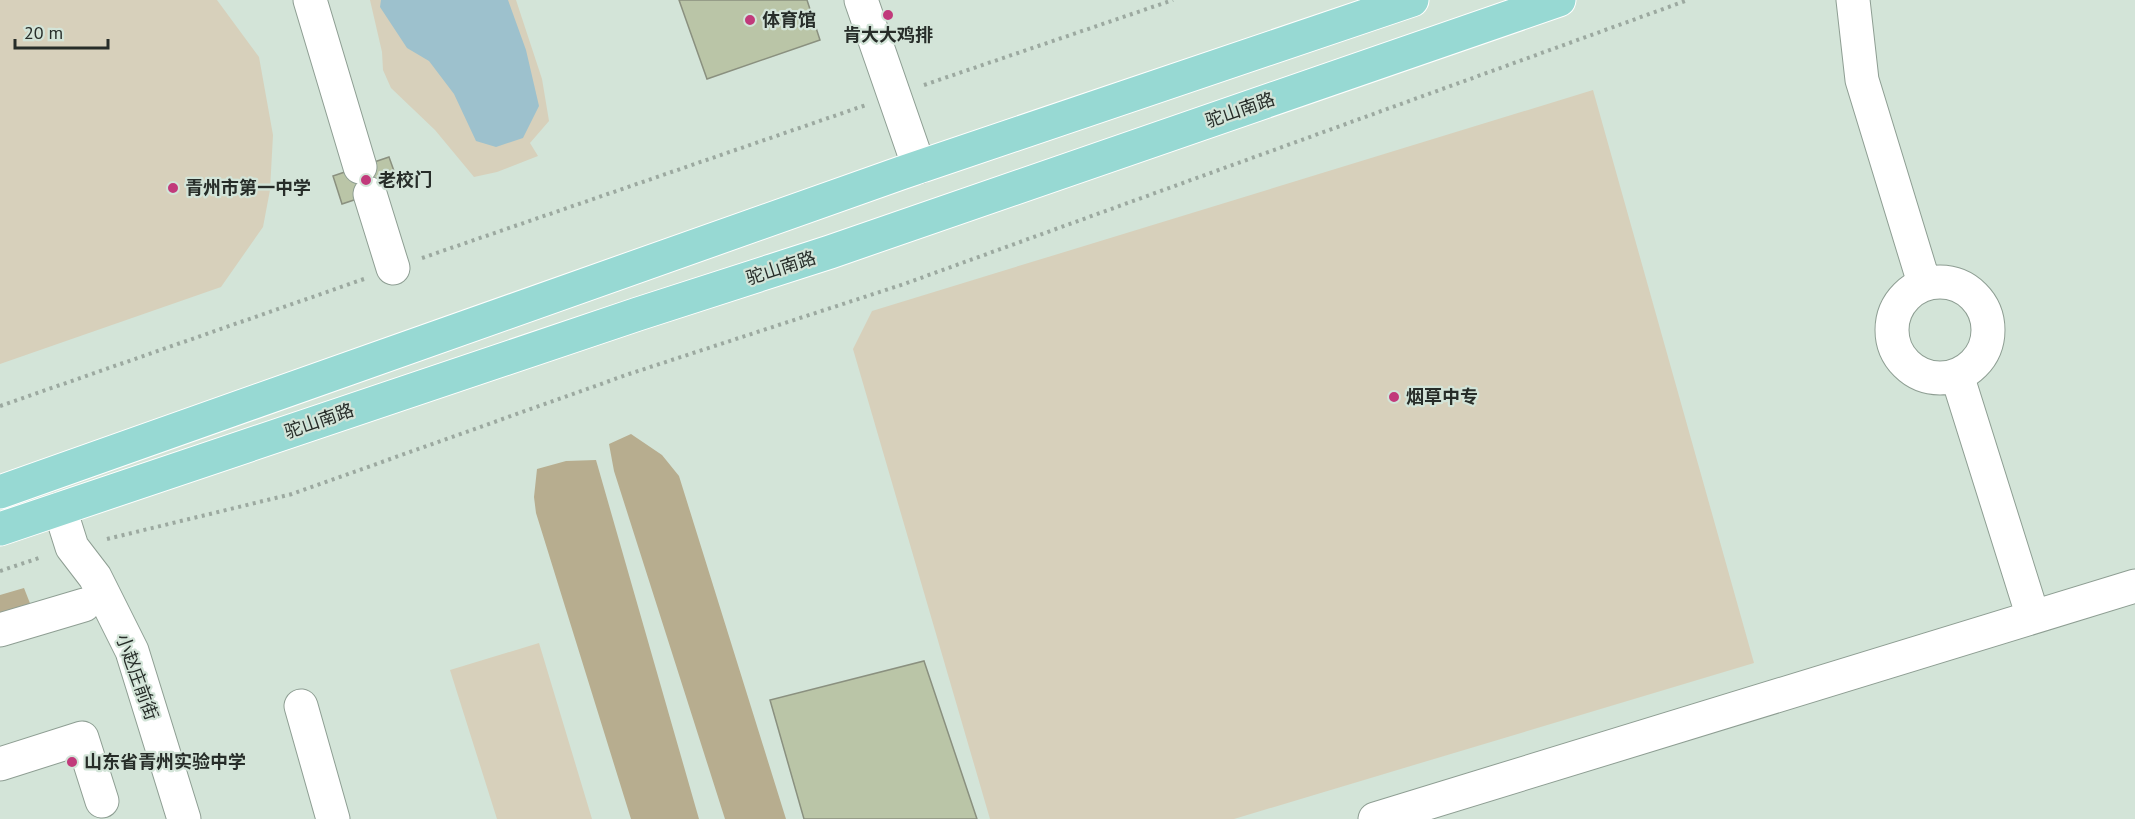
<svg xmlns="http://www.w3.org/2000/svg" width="2135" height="819" font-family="'PT Sans','Noto Sans SC',sans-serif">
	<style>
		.green { fill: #d7d0bb }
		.forest { fill: #b7ad8f }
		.water { fill: #9dc1cd }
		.building { fill: #bac5a7; stroke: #8a907f; stroke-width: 1.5 }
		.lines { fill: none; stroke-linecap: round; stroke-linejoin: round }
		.minor-casing { stroke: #8e9e93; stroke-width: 35 }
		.major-casing { stroke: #fff; stroke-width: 35 }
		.path { stroke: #9ca9a0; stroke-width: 4; stroke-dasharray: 3 4.5; stroke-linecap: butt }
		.minor { stroke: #fff; stroke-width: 33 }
		.major { stroke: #97d9d3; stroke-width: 33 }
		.poi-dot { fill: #c13a7b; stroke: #d3e4d8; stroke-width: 2 }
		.labels { text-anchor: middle; stroke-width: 4.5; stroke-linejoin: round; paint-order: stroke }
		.poi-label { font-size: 18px; font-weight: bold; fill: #272d29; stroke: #d3e4d8; text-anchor: start }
		.street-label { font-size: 18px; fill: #272d29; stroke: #d3e4d8 }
	</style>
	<rect width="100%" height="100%" fill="#d3e4d8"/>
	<path class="green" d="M0 0H217L259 57 273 135 270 190 263 227 221 287 0 364Z
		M370 0H516L542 79 549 121 530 143 538 156 497 172 474 177 435 130 391 88 383 70 382 52Z
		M1593 90 1754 663 1234 819H990L853 349 872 311Z
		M539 643 592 819H497L450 670Z"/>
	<path class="forest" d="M631 434 662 455 679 476 786 819H725L614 471 609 444Z
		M596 460 699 819H631L536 513 534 497 537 469 566 461Z
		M24 588 33 611 0 621V595Z"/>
	<path class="water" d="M381 0H508L526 50 539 106 523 138 496 147 476 141 454 94 429 61 407 48 380 7Z"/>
	<path class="building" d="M679 0H807L820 40 707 79Z
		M389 157 399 185 342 204 333 176Z
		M924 661 977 819H804L770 700Z"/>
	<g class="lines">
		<g class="minor-casing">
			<path id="minor" d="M310 0 360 167
				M861 0 919 167
				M1853 0 1862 80 1924 283
				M370 194 393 268
				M1892 330a48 48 0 1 1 96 0a48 48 0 1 1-96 0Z
				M1957 375 2033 617
				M60 509 72 547 95 577 132 651 184 819
				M0 630 84 605
				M301 706 333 819
				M0 764 82 738 102 801
				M1375 819 2135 586"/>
		</g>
		<g class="major-casing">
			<path id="major" d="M0 492 901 173 1412 0
				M0 529 638 314 830 252 1559 0"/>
		</g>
		<path class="path" d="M924 85 1173 0
			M422 258 866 105
			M0 406 364 279
			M107 539 292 494 629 374 904 284 1688 0
			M0 571 42 557"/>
		<use href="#minor" class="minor"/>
		<use href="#major" class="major"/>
	</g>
	<g class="poi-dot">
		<circle cx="888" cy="15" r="6"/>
		<circle cx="750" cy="20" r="6"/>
		<circle cx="366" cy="180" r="6"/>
		<circle cx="173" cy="188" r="6"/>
		<circle cx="1394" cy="397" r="6"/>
		<circle cx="72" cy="762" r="6"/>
	</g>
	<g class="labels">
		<g class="poi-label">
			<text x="762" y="26">体育馆</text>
			<text x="888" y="41" text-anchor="middle">肯大大鸡排</text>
			<text x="378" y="186">老校门</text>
			<text x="185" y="194">青州市第一中学</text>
			<text x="1406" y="403">烟草中专</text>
			<text x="84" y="768">山东省青州实验中学</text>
		</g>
		<g class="street-label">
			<text transform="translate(1240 110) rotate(-19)" y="6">驼山南路</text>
			<text transform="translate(781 268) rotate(-18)" y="6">驼山南路</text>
			<text transform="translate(319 421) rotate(-19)" y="6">驼山南路</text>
			<text transform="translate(137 677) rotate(70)" y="6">小赵庄前街</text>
		</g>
	</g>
	<path d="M15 39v9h93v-9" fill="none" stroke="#272d29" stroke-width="3"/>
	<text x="24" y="39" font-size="18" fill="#272d29" stroke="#d3e4d8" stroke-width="4.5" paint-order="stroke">20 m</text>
</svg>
